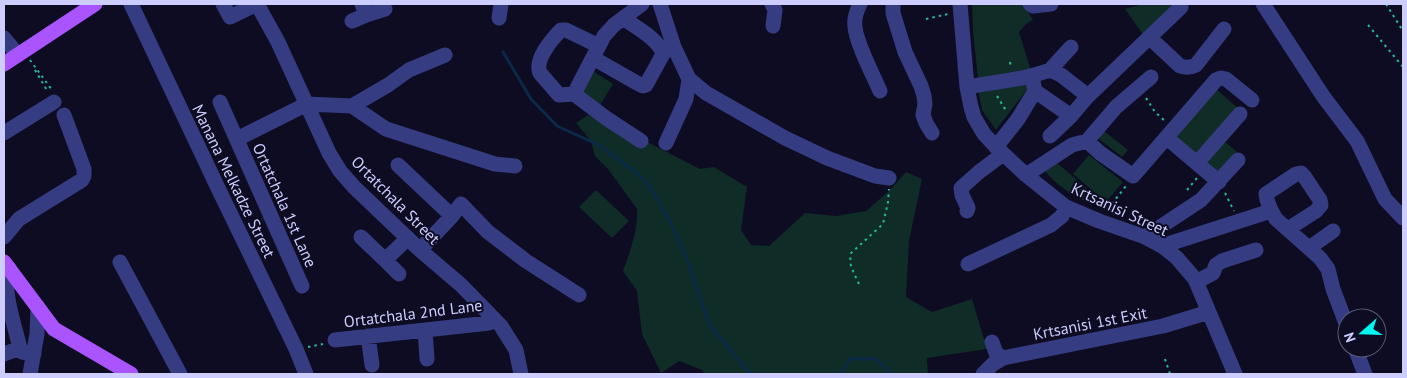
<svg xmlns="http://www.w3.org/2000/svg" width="1407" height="378" font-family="'PT Sans',sans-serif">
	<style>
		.green { fill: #0f2c27 }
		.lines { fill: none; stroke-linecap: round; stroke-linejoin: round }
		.stream { stroke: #0a2a47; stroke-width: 3 }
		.path { stroke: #29b79c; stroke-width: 2; stroke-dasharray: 2.5 4; stroke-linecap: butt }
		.minor { stroke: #363c82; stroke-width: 15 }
		.major { stroke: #a954ff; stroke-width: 15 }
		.labels { text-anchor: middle; stroke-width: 4; stroke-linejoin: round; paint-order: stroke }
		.street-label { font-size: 16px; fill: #cdceff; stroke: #0d0c22 }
	</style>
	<rect width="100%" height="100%" fill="#0d0c22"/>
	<path class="green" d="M972 4H1023L1033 20 1026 24 1019 32 1031 71 978 78 973 32Z
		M1143 4H1178L1144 36 1125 9Z
		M593 71 613 84 600 105 581 92Z
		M1035 79 996 130 982 110 977 86Z
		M1216 89 1239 109 1196 158 1173 138Z
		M588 115 608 122 700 169 714 167 747 187 741 230 751 245 769 246 805 213 836 216 866 211 889 191 906 172 922 179 909 241 906 297 932 312 972 299 987 349 927 358 928 374H705L702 370 679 361 661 373 642 334 637 291 623 271C630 252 638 230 637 209L608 169 595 156 591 141 576 123Z
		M1104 131 1128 150 1122 157 1099 139Z
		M1223 140 1237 152 1216 175 1202 164Z
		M1089 155 1123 182 1106 202 1073 174Z
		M1057 163 1110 208 1109 210C1083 202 1060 190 1043 169Z
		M596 190 629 221 612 238 579 207Z"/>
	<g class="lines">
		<path class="stream" d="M503 52 531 99 557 126 599 145 638 174 650 187 671 223 685 254 709 324 746 369 752 374
			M840 374 850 359H876L892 374"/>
		<path class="path" d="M1386 4 1403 31
			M926 19 948 14
			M1368 25 1403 67
			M30 60 52 90
			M1010 62 1011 67
			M35 70 48 92
			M997 96 1005 109 1008 112
			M1146 98 1155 112 1165 121
			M1187 190 1197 178
			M1225 193 1234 211
			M1118 214 1111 205 1126 186
			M859 284 851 267 850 254 883 224 888 202 889 189
			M308 347 323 344
			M1165 359 1170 374"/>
		<path class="minor" d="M131 4 217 186 296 349 306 374
			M223 4 230 17 257 4
			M257 4 278 42 329 153 340 171 354 187 420 250 461 285 501 326 516 350 521 374
			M660 4 674 47 689 79 706 93 785 138 827 158 875 176 889 178
			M772 4 775 10 773 26
			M860 4C857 10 854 20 855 27 856 42 873 75 880 91
			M893 4V13L905 52 921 86 924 96 925 104 923 115 926 123 932 133
			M960 4 967 87 971 107 974 117 984 134 996 147 1026 175 1066 207 1099 221 1145 237 1162 246 1177 258 1195 279 1235 374
			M1030 4 1033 6 1051 4
			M1263 4 1323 96 1357 141 1385 199 1403 218
			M366 15 385 9
			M499 18 501 4
			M352 21 366 15 362 4
			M4 38 18 55
			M1150 38 1180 66C1186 68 1190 68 1196 65L1224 29
			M599 46 566 30H561C552 39 534 60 540 73L559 95 574 94 606 118 641 141
			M593 58 637 83 643 86 646 85 663 54C659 39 635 27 623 18
			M1050 70 1071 47
			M967 87C995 82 1023 80 1050 70L1061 75 1088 96 1181 7
			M1035 91 1071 116
			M574 94 604 36 614 25 642 4
			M220 102 302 286
			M352 106 388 85 409 70 445 55
			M4 133 54 102
			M1050 136 1071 116 1088 96
			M1167 138 1219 182
			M237 139 307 104 352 106 386 129 495 164 515 166
			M1087 141 1116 107 1151 77
			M666 143 686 99 689 79
			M996 147 1018 119 1035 91 1032 77
			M1197 163 1240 114
			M398 165 452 216
			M1026 175 1072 145 1087 141 1100 153 1133 176 1216 80 1221 78 1226 79 1252 100
			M967 211 968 208 962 195 961 188 979 172 1003 154
			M1288 229 1316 211 1321 205 1320 200 1304 176 1301 173 1296 174 1266 194C1267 204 1271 211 1276 219L1320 258 1328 269 1333 289 1347 326
			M4 237 19 219 82 180 84 176V169L64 115
			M361 237 385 260
			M1145 237 1201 200 1238 160
			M1162 246 1271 211
			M1309 248 1333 231
			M420 250 452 216 461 204 488 232 526 261 579 295
			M120 262 180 374
			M968 264 1051 225 1062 216 1066 207
			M9 268C1 289 15 326 20 348L22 352 34 354
			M399 274 385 260 408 238
			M1196 282 1213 273 1216 265 1222 261 1256 250
			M425 330 427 359
			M368 336 372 365
			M335 340 489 323 494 319
			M992 342 996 353 1003 358
			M1355 348 1365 374
			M4 354 20 348
			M30 374 37 334 38 307
			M983 374 993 364 1003 358 1163 326 1209 312"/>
		<path class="major" d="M4 64 95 4
			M4 262 54 329 131 374"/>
	</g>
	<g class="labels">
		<g class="street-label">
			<text transform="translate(234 181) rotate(64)" y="6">Manana Melkadze Street</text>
			<text transform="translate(396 200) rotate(45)" y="6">Ortatchala Street</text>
			<text transform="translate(285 205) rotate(66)" y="6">Ortatchala 1st Lane</text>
			<text transform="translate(1120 209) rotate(25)" y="6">Krtsanisi Street</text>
			<text transform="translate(413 313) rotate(-7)" y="6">Ortatchala 2nd Lane</text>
			<text transform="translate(1090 323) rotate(-11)" y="6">Krtsanisi 1st Exit</text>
		</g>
	</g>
	<rect width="1407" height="378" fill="none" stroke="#cdceff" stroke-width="10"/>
	<g transform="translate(1362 333) rotate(250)"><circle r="24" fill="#0d0c22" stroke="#5a5a7a"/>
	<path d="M0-4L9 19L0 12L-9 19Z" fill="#00f8f1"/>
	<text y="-8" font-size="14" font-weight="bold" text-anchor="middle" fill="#cdceff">N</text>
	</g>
</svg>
